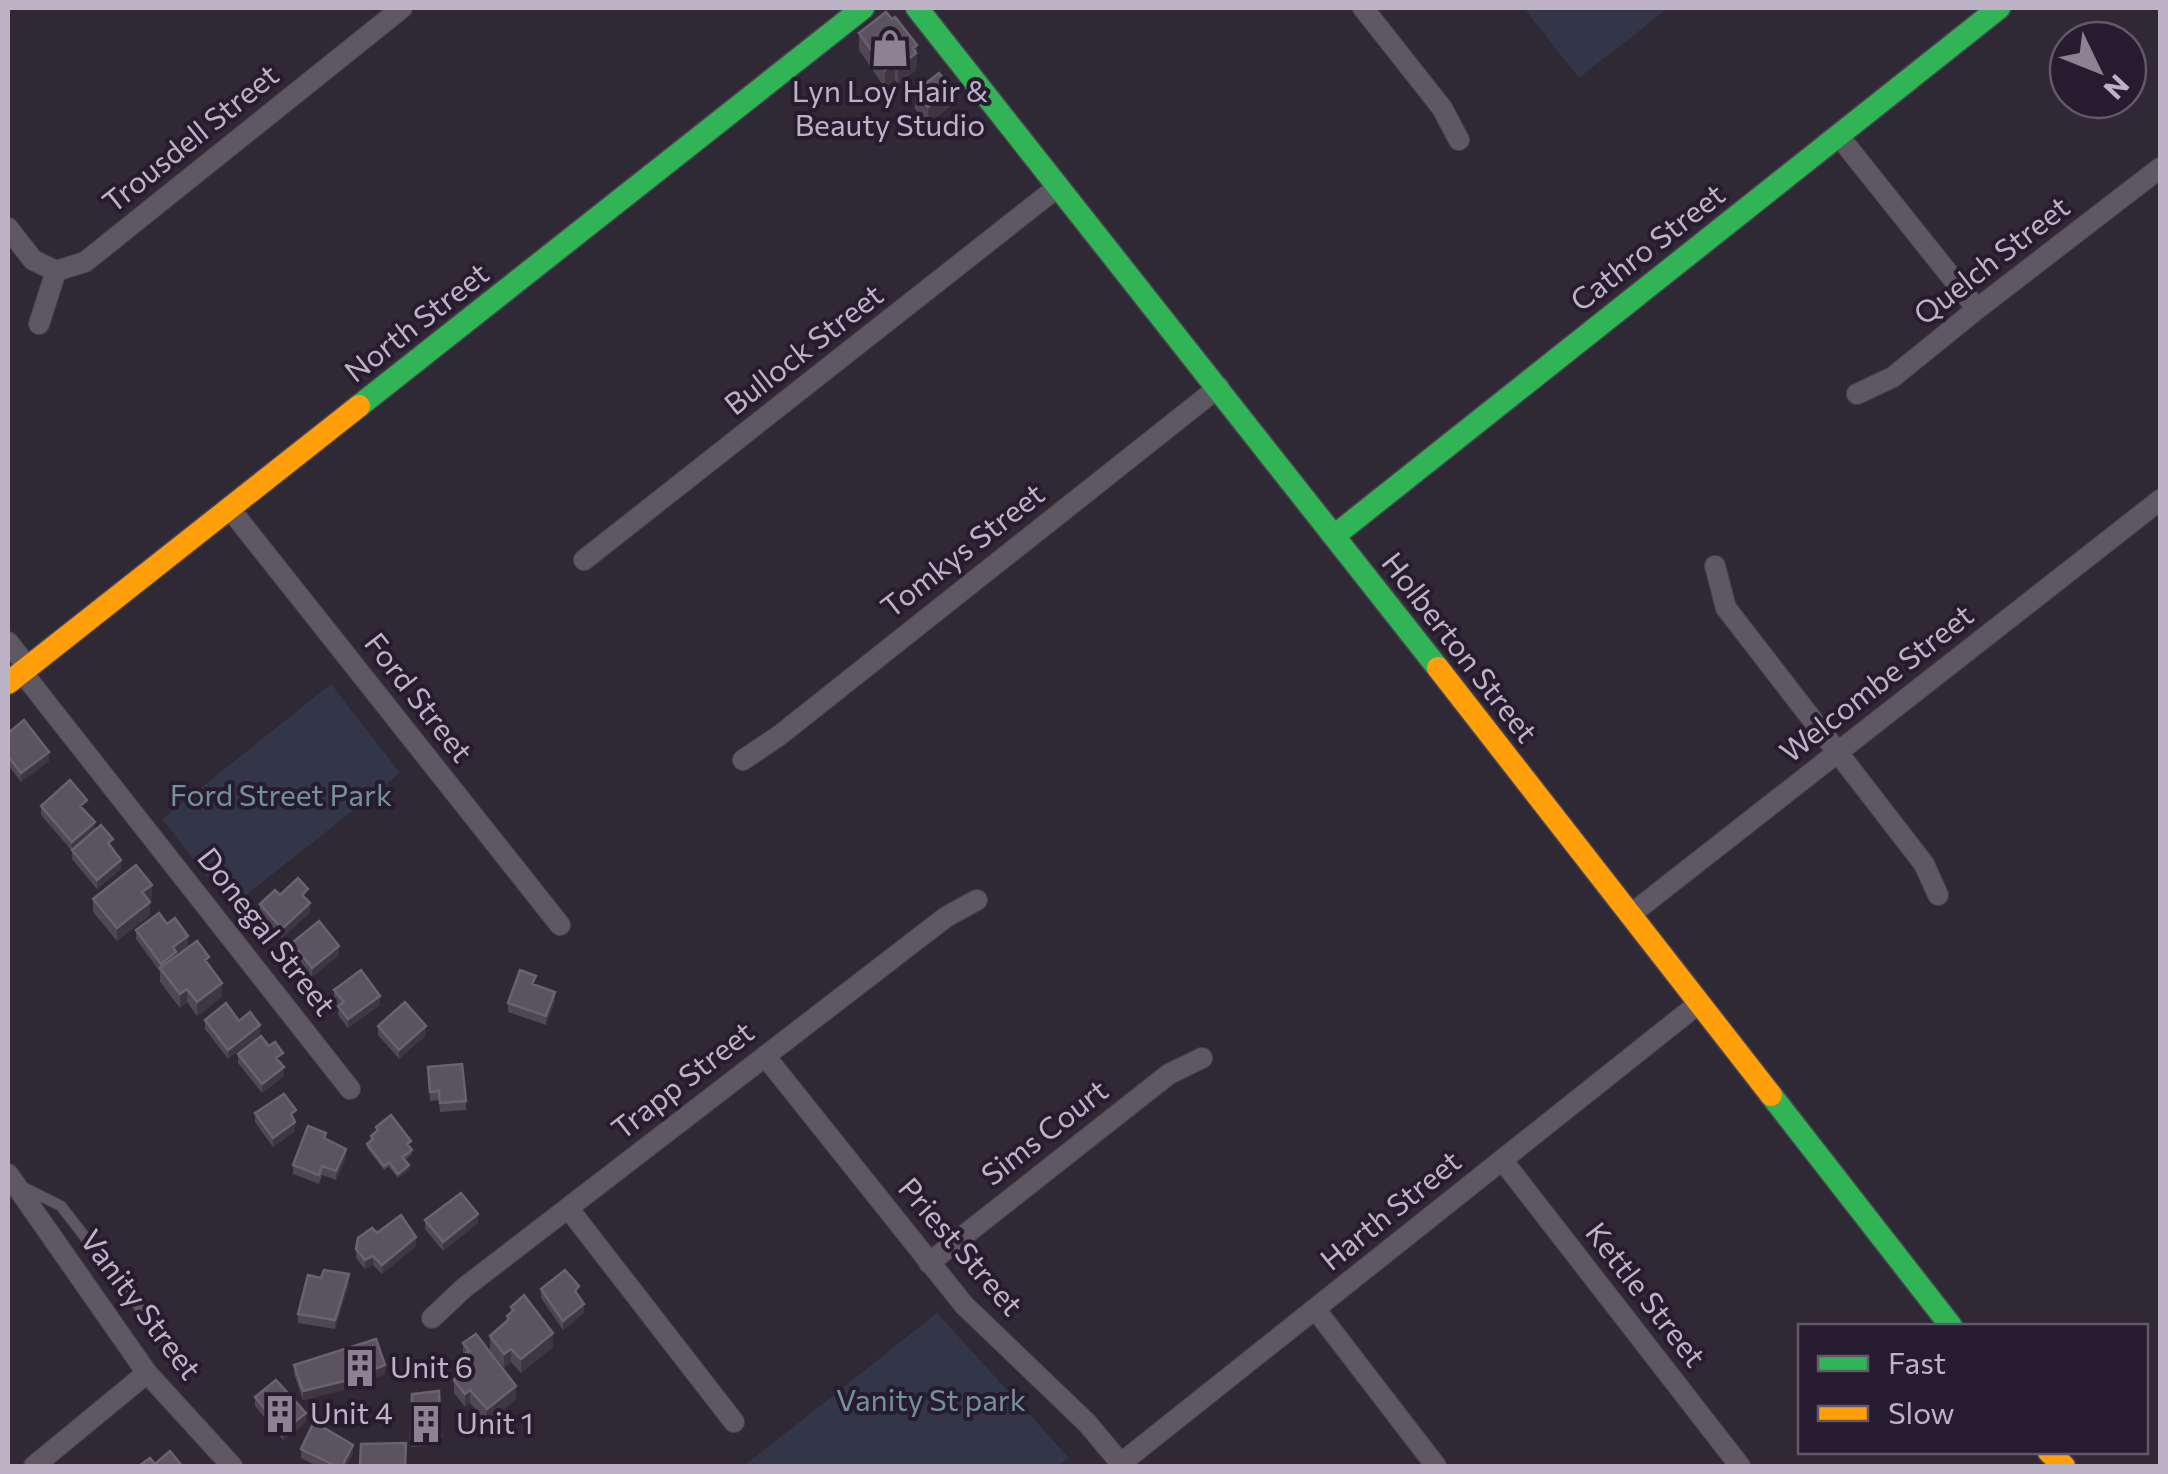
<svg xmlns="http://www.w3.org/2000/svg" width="2168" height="1474" font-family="Commissioner,sans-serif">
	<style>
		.green { fill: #333648 }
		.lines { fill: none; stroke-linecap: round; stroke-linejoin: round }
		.lane-casing { stroke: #49444e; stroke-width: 12 }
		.street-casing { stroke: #49444e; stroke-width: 22 }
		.fast-casing { stroke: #49444e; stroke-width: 25 }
		.slow-casing { stroke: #49444e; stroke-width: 25 }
		.lane { stroke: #5e5863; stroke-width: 10 }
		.street { stroke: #5e5863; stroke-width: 20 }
		.fast { stroke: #30b455; stroke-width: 22 }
		.slow { stroke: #ff9f0a; stroke-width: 22 }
		.wall { fill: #4e4854 }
		.shaded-wall { fill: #3d3742 }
		.building { fill: #5a5360; stroke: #6a6270; stroke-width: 2.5 }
		.labels { text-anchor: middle; stroke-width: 8; stroke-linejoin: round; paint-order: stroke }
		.poi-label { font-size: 30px; fill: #beb2c6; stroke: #271c2f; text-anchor: start }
		.street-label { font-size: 30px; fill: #beb2c6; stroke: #271c2f }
		.park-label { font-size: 30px; fill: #72929b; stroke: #271c2f }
	</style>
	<rect width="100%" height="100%" fill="#2f2935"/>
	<path class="green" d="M1524 8H1668L1579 78Z
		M331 684 400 773 231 907 162 819Z
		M937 1313 1069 1458 1058 1466H744Z"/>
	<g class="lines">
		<g class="lane-casing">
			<path id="lane" d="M23 1187 61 1206 188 1370"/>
		</g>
		<g class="street-casing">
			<path id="street" d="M1363 8 1442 108 1459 140
				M1838 135 1977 309
				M8 228 33 260 56 271
				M56 271 85 262 402 8
				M39 324 56 271
				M1857 394 1893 377 1977 309 2160 168
				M230 509 560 925
				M584 560 1059 186
				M1715 566 1726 608 1924 864 1938 895
				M8 642 28 667
				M22 672 350 1089
				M743 760 780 735 1219 387
				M1630 915 2160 500
				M765 1056 964 1305 1087 1423 1123 1466
				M1503 1161 1740 1466
				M8 1174 147 1373 232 1466
				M568 1208 734 1422
				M929 1263 1169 1074 1202 1058
				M1316 1310 1436 1466
				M432 1318 464 1288 946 917 977 900
				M1120 1464 1698 1004
				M34 1466 147 1373"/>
		</g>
		<g class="fast-casing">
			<path id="fast" d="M917 8 1438 668
				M359 406 863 8
				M1334 536 1999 8
				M1771 1095 1951 1326"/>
		</g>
		<g class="slow-casing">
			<path id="slow" d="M1438 668 1771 1095
				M8 683 359 406
				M2049 1452 2064 1466"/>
		</g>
		<use href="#lane" class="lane"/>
		<use href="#street" class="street"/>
		<use href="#fast" class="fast"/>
		<use href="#slow" class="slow"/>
	</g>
	<path class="wall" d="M859 33 917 45 916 70 898 84 895 80 885 88 859 50Z
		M915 92 951 106 928 124 915 109Z
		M8 733 49 761 21 782 8 765Z
		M41 806 87 809 85 811 95 831 113 848 121 869 97 889 72 859V851L41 815Z
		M280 895 308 898 306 900 310 912 282 938 260 913V904Z
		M152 898 149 900 150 915 117 941 93 912V899Z
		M167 924 188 945 176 954V956L209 966 222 997 197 1016 187 1002 180 1008 160 982V972L136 939V930Z
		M292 943 339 955 312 977 292 952Z
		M535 985 555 1001 546 1025 508 1012V1003Z
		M334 990 380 1005 348 1028 338 1015 339 1006 334 999Z
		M205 1020 239 1021 260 1034 228 1059 205 1029Z
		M378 1026 426 1035 399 1059 378 1035Z
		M238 1054 283 1062 281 1064 284 1076 262 1093 238 1063Z
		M428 1067 466 1101V1110L440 1112 439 1100 430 1101Z
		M255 1113 296 1119 294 1120 295 1131 273 1147 255 1122Z
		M376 1127 411 1146 410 1147 412 1154 405 1160 409 1170 398 1178 389 1167 384 1170 367 1148V1144L371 1141V1136L376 1131Z
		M326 1139 346 1158 336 1180 322 1175 319 1184 293 1174V1165Z
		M425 1220 478 1223 443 1251 425 1229Z
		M377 1233 416 1246 382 1274 373 1265 365 1269 356 1258V1249Z
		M349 1284 335 1329 298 1323V1314Z
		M541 1289 579 1295 584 1313 563 1330 541 1298Z
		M511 1307 553 1347 521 1373 511 1362 504 1368 490 1350V1336L507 1322V1316L511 1313Z
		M463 1343 516 1399 487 1423 470 1403 465 1407 454 1393V1380L460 1372 459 1358 463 1355Z
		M294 1365 385 1374 344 1390 303 1400 294 1374Z
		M439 1391 441 1445 411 1447 412 1394Z
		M255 1397 306 1422 283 1440 255 1406Z
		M301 1449 353 1454 346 1466H317L301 1458Z"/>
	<path class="shaded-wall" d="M917 45 916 70 898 84V67Z
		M895 62V80L885 88V70Z
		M951 88V106L928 124V107Z
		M49 752V761L21 782V773Z
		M95 822V831L72 851V842Z
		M121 860V869L97 889V880Z
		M152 885V898L142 905V892Z
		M150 902V915L117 941V928Z
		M310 903V912L282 938V929Z
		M188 936V945L176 954V961L161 969V964L173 947Z
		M339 946V955L312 977V968Z
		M222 983V997L197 1016V1002Z
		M187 989V1002L180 1008V994Z
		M555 992V1001L546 1025V1016Z
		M380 996V1005L348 1028V1019Z
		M260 1025V1034L228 1059V1050Z
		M426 1026V1035L399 1059V1050Z
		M284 1067V1076L262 1093V1084Z
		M295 1122V1131L273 1147V1138Z
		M346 1149V1158L336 1180V1171Z
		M409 1165V1170L398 1178V1174Z
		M478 1214V1223L443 1251V1242Z
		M416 1237V1246L382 1274V1265Z
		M373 1256V1265L365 1269V1260Z
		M349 1274V1284L335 1329V1320Z
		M584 1304V1313L563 1330V1321Z
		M553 1333V1347L521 1373V1359Z
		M511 1349V1362L504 1368V1354Z
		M385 1365V1374L344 1390 303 1400V1391Z
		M516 1386V1399L487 1423V1409Z
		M470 1390V1403L465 1407V1394Z
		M306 1413V1422L283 1440V1431Z
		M353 1445V1454L346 1466H342Z"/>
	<path class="building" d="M886 12 892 19 895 17 917 45 913 48 916 53 898 67 895 62 885 70 859 33Z
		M939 73 951 88 928 107 915 92Z
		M24 720 49 752 21 773 8 756V733Z
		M70 780 87 800 80 806 95 822 72 842 41 806Z
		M101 825 113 839 108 843 121 860 97 880 72 850Z
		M136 865 152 885 142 892 150 902 117 928 93 899Z
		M298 878 308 889 302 895 310 903 282 929 260 904 275 890 280 895Z
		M159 913 167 924 175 918 188 936 173 947 176 952 161 964 136 930Z
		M319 921 339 946 312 968 292 943Z
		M197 941 209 957 205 960 222 983 197 1002 187 989 180 994 160 968Z
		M361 970 380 996 348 1019 338 1006 344 1002 334 990Z
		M520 970 536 976 532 984 555 992 546 1016 508 1003Z
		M405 1002 426 1026 399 1050 378 1026Z
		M226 1003 239 1021 250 1012 260 1025 228 1050 205 1020Z
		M261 1036 269 1046 275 1042 283 1053 276 1058 284 1067 262 1084 238 1054Z
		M462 1064 466 1101 440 1103 439 1091 430 1092 428 1067Z
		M284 1094 296 1110 291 1114 295 1122 273 1138 255 1113Z
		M391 1115 411 1141 407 1144 412 1150 402 1157 409 1165 398 1174 389 1162 384 1166 367 1144 373 1139 371 1136 378 1130 376 1127Z
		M308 1126 326 1133 324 1138 346 1149 336 1171 322 1166 319 1175 293 1165Z
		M461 1193 478 1214 443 1242 425 1220Z
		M401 1215 416 1237 382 1265 373 1256 365 1260 356 1249 358 1238 372 1228 377 1233Z
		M324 1270 349 1274 335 1320 298 1314 308 1275 321 1278Z
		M565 1270 579 1286 575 1291 584 1304 563 1321 541 1289Z
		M524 1295 553 1333 521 1359 511 1349 504 1354 490 1336 509 1319 507 1316 514 1310 511 1307Z
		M476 1334 516 1386 487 1409 470 1390 465 1394 454 1380 466 1365 459 1358 469 1351 463 1343Z
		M376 1339 385 1365 344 1381 303 1391 294 1365Z
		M276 1380 306 1413 283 1431 255 1397Z
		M439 1391 441 1436 411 1438 412 1394Z
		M314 1422 353 1445 342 1466H336L301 1449Z
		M406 1443 405 1466H360L361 1444Z
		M170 1451 182 1466H139L150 1458 155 1464Z"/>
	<defs>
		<g id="shop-bare" transform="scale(3)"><path d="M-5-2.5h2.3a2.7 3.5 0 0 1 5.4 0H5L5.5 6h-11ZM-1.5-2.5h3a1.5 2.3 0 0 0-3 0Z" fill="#8c8293" stroke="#271c2f" stroke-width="2.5" paint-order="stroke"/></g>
		<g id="building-bare" transform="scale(3)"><path d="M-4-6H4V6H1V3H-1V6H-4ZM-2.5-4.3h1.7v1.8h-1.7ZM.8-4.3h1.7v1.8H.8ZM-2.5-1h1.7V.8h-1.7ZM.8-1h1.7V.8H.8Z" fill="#8c8293" stroke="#271c2f" stroke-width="2.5" paint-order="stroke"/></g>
	</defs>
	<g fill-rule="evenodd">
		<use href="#shop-bare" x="890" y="48"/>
		<use href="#building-bare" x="360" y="1368"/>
		<use href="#building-bare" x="280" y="1414"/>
		<use href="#building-bare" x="426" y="1424"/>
	</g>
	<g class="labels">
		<g class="poi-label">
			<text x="890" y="102" text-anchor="middle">Lyn Loy Hair &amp;<tspan x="890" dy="34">Beauty Studio</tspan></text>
			<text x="390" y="1378">Unit 6</text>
			<text x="310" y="1424">Unit 4</text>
			<text x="456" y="1434">Unit 1</text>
		</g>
		<g class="street-label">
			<text transform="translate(191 139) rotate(-39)" y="10">Trousdell Street</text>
			<text transform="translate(1648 248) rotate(-38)" y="10">Cathro Street</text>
			<text transform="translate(1992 261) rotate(-38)" y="10">Quelch Street</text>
			<text transform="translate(417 323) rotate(-38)" y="10">North Street</text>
			<text transform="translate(804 350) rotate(-38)" y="10">Bullock Street</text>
			<text transform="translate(963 551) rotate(-38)" y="10">Tomkys Street</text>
			<text transform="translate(1459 648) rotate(52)" y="10">Holberton Street</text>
			<text transform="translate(1877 684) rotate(-38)" y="10">Welcombe Street</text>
			<text transform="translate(418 698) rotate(52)" y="10">Ford Street</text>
			<text transform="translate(266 932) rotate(52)" y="10">Donegal Street</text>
			<text transform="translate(683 1081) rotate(-38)" y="10">Trapp Street</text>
			<text transform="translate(1045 1133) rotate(-38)" y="10">Sims Court</text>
			<text transform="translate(1391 1211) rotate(-39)" y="10">Harth Street</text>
			<text transform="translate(960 1247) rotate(49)" y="10">Priest Street</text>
			<text transform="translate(1645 1295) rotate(52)" y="10">Kettle Street</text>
			<text transform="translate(140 1305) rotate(53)" y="10">Vanity Street</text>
		</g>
		<g class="park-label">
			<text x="281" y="806">Ford Street Park</text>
			<text x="931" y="1411">Vanity St park</text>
		</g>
	</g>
	<rect width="2168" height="1474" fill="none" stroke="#beb2c6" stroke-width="20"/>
	<rect x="1798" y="1324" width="350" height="130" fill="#271c2f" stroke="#63586b" stroke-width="2.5"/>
	<rect x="1818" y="1356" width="50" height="15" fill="#30b455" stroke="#63586b" stroke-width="2.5"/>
	<text x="1888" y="1374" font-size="30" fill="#beb2c6">Fast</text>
	<rect x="1818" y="1406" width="50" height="15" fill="#ff9f0a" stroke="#63586b" stroke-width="2.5"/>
	<text x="1888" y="1424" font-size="30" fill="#beb2c6">Slow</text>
	<g transform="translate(2098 70) rotate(133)"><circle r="48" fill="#271c2f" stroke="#63586b" stroke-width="2.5"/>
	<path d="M0-8L18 38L0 25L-18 38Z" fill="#8c8293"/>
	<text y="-15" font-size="28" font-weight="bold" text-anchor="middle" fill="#beb2c6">N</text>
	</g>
</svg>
